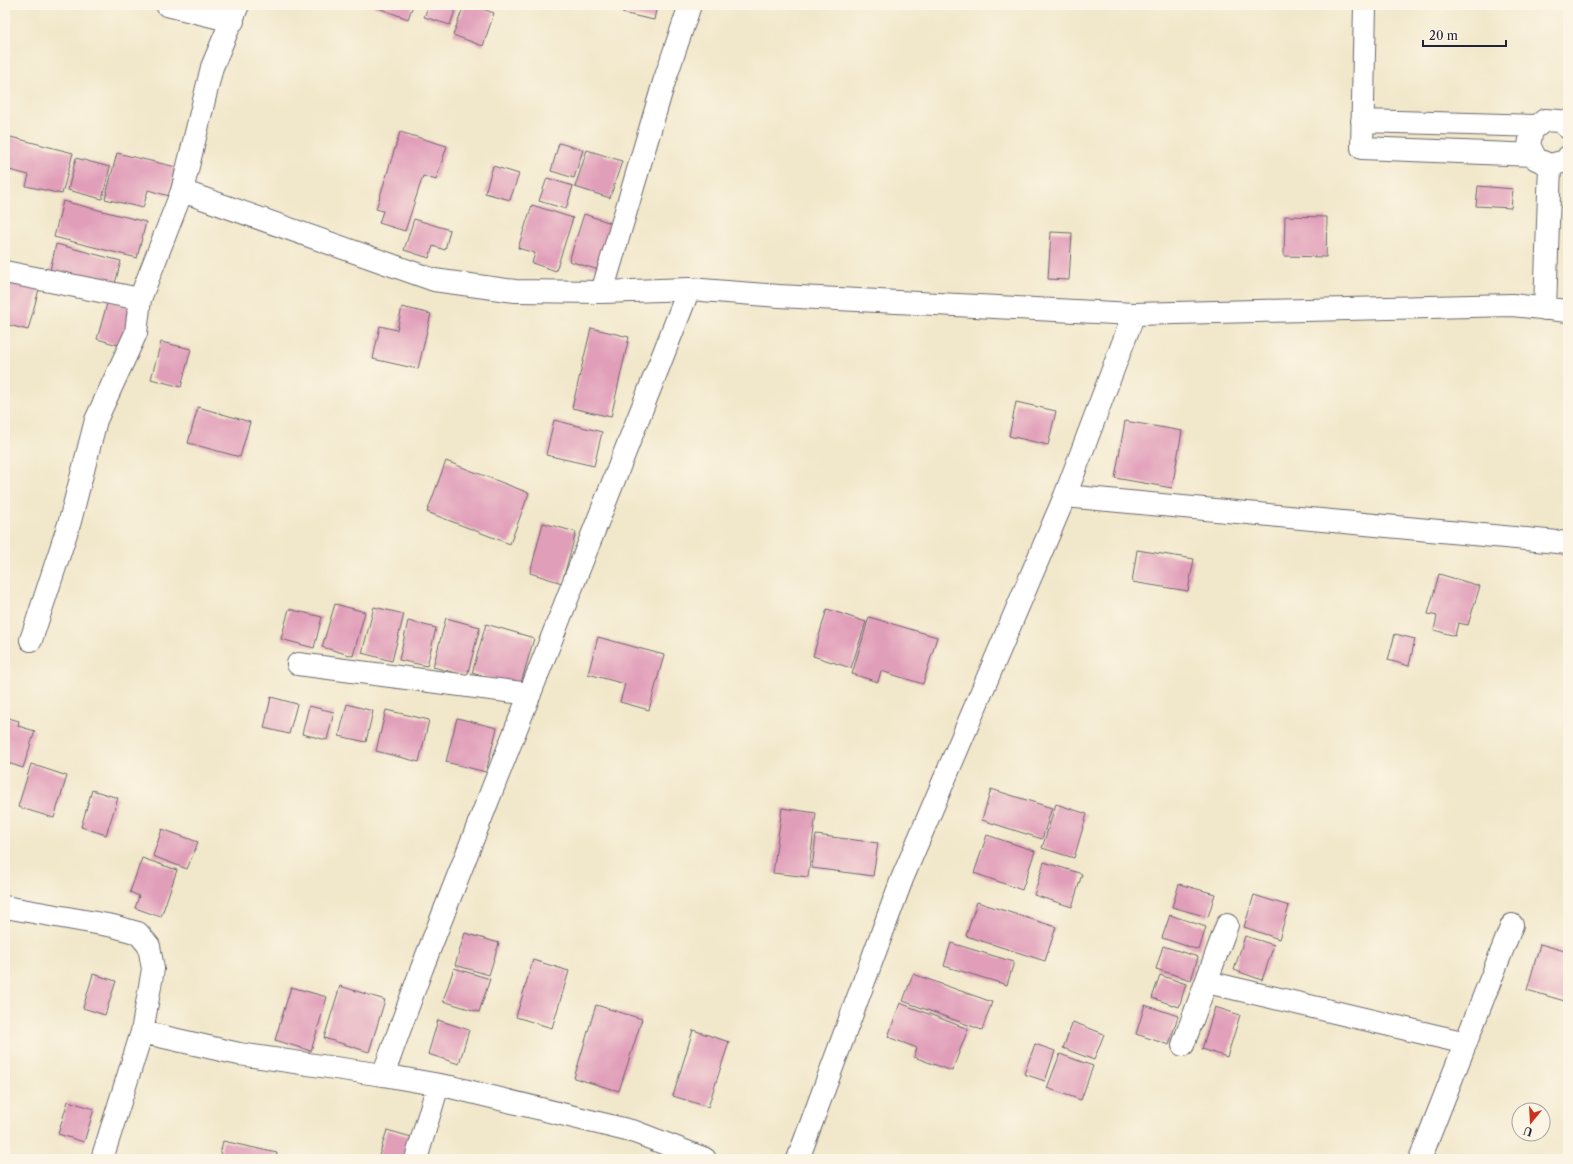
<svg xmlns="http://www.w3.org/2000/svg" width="1573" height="1164" font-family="'Libre Caslon Text',serif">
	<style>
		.building { fill: #e19eb9 }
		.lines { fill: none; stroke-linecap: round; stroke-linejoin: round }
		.minor-casing { stroke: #6a676d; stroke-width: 24 }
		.minor { stroke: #fff; stroke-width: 22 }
	</style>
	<rect width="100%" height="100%" fill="#fcf5e5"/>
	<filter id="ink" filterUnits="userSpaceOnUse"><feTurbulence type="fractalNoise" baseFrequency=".025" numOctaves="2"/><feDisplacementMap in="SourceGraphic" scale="8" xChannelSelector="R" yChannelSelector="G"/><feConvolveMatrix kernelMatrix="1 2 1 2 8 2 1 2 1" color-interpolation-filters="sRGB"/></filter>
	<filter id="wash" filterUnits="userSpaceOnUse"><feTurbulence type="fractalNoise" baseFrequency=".012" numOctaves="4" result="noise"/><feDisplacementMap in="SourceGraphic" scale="16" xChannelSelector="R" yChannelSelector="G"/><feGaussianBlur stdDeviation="0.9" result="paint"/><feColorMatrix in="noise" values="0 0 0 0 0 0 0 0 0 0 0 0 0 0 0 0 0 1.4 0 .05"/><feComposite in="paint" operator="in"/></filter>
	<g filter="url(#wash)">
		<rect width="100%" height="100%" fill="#f1e7ca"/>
		<g id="blocks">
			<path class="building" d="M370 5H413L408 19Z
				M429 5H457L450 25 424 17Z
				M464 5H472L494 13 483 46 453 35Z
				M624 5H657L654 20 622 13Z
				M661 5H674V8Z
				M400 132 447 146 436 180 423 176 405 231 379 223 383 211 376 209Z
				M7 136 73 153 62 194 26 186 29 175 5 169V143Z
				M559 143 583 150 574 178 551 171Z
				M587 150 622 161 610 198 575 187Z
				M117 153 176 167 169 196 148 190 143 208 105 199Z
				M76 158 110 167 102 199 68 190Z
				M493 166 519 174 510 200 485 193Z
				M547 178 573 186 566 209 539 201Z
				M1478 186 1513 189 1511 208 1476 206Z
				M63 201 146 222 137 258 54 237Z
				M532 205 573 218 556 271 532 263 535 253 518 248Z
				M584 214 614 224 599 270 569 261Z
				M1285 216 1327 217 1326 257 1284 256Z
				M414 219 450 230 445 250 433 246 429 258 404 250Z
				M1051 232 1072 233 1069 280 1048 279Z
				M56 244 121 261 113 291 49 275Z
				M5 280 39 289 28 330 5 324Z
				M108 300 136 307 125 347 97 339Z
				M402 307 431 314 418 369 373 359 380 326 397 330Z
				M591 328 629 337 611 417 572 408Z
				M161 342 191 349 181 387 151 379Z
				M1016 402 1056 411 1048 445 1009 436Z
				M198 407 250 422 240 457 188 443Z
				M554 420 602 432 594 466 546 455Z
				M1125 421 1182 431 1172 488 1115 478Z
				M446 461 529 493 510 544 427 512Z
				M543 523 576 532 562 583 530 573Z
				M1137 550 1194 559 1188 591 1132 582Z
				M1439 574 1480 586 1468 625 1458 623 1455 636 1434 630 1437 616 1428 614Z
				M335 604 365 612 353 656 322 647Z
				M374 607 404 614 392 661 362 653Z
				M289 609 322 617 314 648 281 639Z
				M827 609 866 622 851 668 813 656Z
				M869 617 937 637 923 684 881 671 878 682 852 674Z
				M446 618 480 627 467 676 433 667Z
				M408 621 436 628 427 666 399 660Z
				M486 624 534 638 520 687 472 673Z
				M1395 634 1415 639 1409 666 1388 660Z
				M598 637 664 655 649 710 620 702 625 684 588 674Z
				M271 697 297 704 289 734 264 728Z
				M347 704 373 711 366 742 339 736Z
				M309 706 334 712 327 740 302 734Z
				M386 710 429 720 419 762 376 751Z
				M5 717 19 721 18 726 35 731 23 768 5 762Z
				M457 718 497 728 486 772 446 762Z
				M31 764 67 776 54 818 18 807Z
				M991 789 1052 808 1042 839 982 820Z
				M92 790 118 798 106 835 81 827Z
				M1056 804 1087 814 1074 858 1042 848Z
				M782 808 816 813 808 877 773 873Z
				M162 829 198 842 187 869 153 856Z
				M816 835 878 843 873 876 812 868Z
				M987 835 1035 851 1022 890 974 873Z
				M142 858 177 870 161 917 135 908 139 896 130 892Z
				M1044 862 1082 874 1072 907 1034 895Z
				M1179 884 1215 894 1208 917 1172 907Z
				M1254 895 1289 906 1279 939 1244 927Z
				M977 902 1056 927 1045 961 966 936Z
				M1170 915 1206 927 1199 950 1162 938Z
				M465 933 499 943 489 975 455 965Z
				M1245 936 1274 945 1262 980 1234 970Z
				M951 943 1014 962 1007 985 944 966Z
				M1540 944 1568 952V1002L1527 990Z
				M1163 946 1198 957 1191 980 1156 969Z
				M533 960 569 971 552 1028 516 1017Z
				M454 968 490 979 479 1012 443 1001Z
				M93 974 116 981 105 1015 83 1008Z
				M913 974 992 1002 982 1030 903 1001Z
				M1160 975 1186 984 1179 1007 1152 998Z
				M340 986 385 1000 369 1052 324 1038Z
				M291 987 327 997 311 1051 275 1040Z
				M900 1003 968 1029 952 1071 914 1057 917 1048 888 1037Z
				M596 1005 642 1019 619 1091 574 1078Z
				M1145 1005 1178 1016 1169 1045 1136 1034Z
				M1215 1007 1240 1015 1227 1057 1202 1049Z
				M438 1020 469 1030 459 1064 428 1054Z
				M1073 1022 1104 1034 1094 1060 1063 1048Z
				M693 1030 729 1042 708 1107 673 1096Z
				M1035 1044 1055 1051 1045 1081 1024 1074Z
				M1060 1054 1093 1066 1081 1100 1047 1088Z
				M68 1101 94 1109 84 1142 58 1134Z
				M387 1130 415 1138 409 1159H378Z
				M223 1141 277 1153 275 1159H219Z
				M1194 1155 1203 1159H1193Z"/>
		</g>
	</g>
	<g filter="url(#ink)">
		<use href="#blocks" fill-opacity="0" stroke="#6a676d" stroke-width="1"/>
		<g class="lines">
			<g class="minor-casing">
				<path id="minor" d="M167 5 233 21
					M238 5 212 67 182 191 434 280 515 291 602 292 689 289 779 296 1134 314 1512 305 1568 311
					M1365 5 1362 148 1534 155
					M1362 121 1537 126
					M1568 128 1560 121 1545 120 1532 130 1529 145 1536 159 1550 165 1566 161 1568 157
					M5 272 140 299
					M689 289 422 968 383 1075 451 1087 635 1132 705 1159
					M602 292 664 82 690 5
					M1545 309 1550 165
					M1065 496 1568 543
					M31 640 70 521 96 420 136 333 140 299 182 191
					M298 664 530 694
					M5 907 113 926 138 933 149 946 153 969 142 1032 102 1159
					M1207 982 1466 1043
					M142 1032 239 1054 383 1075
					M1183 1045 1227 925
					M416 1159 438 1085
					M798 1159 902 879 1065 496 1134 314
					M1420 1159 1512 925"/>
			</g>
			<use href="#minor" class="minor"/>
		</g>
	</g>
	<rect width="1573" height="1164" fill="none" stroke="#fcf5e5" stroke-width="20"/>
	<g transform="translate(1531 1122) rotate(198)"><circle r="19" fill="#fcf5e5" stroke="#a5a1a1"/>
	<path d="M0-3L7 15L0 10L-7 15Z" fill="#c8321e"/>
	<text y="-6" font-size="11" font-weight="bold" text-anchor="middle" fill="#22223b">U</text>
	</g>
	<path d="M1423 40v6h83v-6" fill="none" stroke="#22223b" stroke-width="2"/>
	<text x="1429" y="40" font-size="12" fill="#22223b" stroke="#fcf5e5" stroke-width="3" paint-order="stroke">20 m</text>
</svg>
